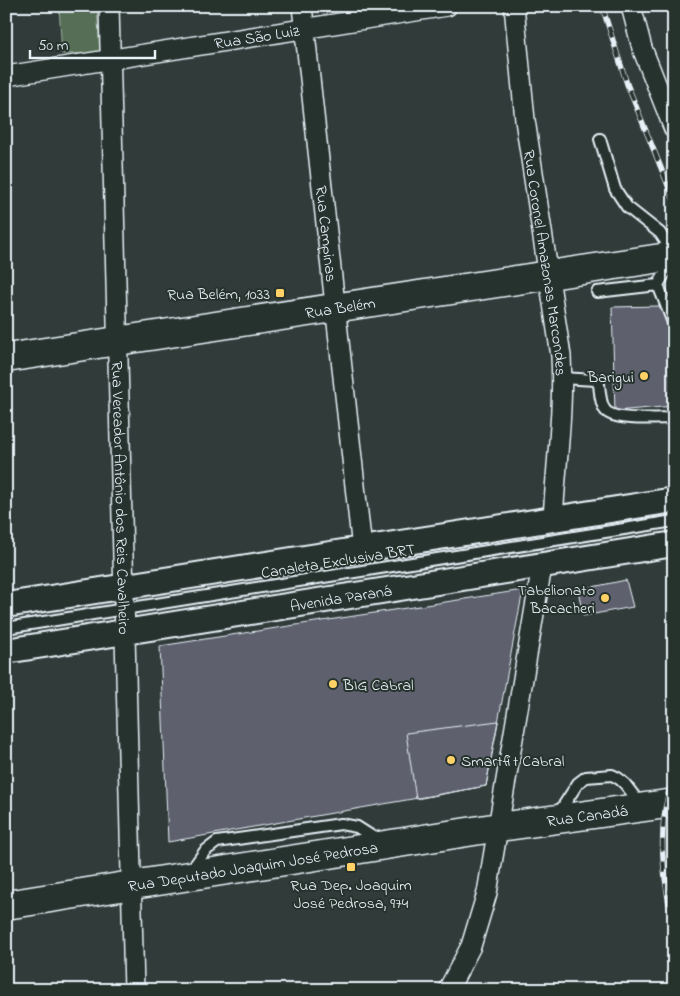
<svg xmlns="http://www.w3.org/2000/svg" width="680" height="996" font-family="'Indie Flower',sans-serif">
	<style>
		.green { fill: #556e54; stroke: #9eb0a6 }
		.building { fill: #5f616e; stroke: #e8f1f8 }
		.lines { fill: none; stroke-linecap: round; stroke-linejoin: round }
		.service-casing { stroke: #e8f1f8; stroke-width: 14 }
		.minor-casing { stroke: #e8f1f8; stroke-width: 22 }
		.tertiary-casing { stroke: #e8f1f8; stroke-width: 28 }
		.primary-casing { stroke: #e8f1f8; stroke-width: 31 }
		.service { stroke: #26332d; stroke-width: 10 }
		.minor { stroke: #26332d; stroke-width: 19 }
		.tertiary { stroke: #26332d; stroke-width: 24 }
		.primary { stroke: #26332d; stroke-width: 28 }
		.rail-casing { stroke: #e8f1f8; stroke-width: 5.5 }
		.rail { stroke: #26332d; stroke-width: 4; stroke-dasharray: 11; stroke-linecap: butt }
		.poi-dot { fill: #ffd166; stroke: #26332d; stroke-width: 2 }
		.labels { text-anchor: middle; stroke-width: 4; stroke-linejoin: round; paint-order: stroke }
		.street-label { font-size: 16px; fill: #e8f1f8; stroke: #26332d }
		.poi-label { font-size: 16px; fill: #e8f1f8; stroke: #26332d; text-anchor: end }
	</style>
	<rect width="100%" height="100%" fill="#313c3a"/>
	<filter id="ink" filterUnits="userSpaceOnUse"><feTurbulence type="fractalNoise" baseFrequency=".02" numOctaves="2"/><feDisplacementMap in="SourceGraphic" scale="10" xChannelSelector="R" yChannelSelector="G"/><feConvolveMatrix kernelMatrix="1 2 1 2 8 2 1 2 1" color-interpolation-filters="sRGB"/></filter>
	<g filter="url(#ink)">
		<path class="green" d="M59 6H97L100 53 62 54Z"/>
		<path class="building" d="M660 306 674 345V406L615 411 612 307Z
			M626 580 633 607 583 616 578 590Z
			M523 590 486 786 168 842 160 646Z
			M498 721 486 786 416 799 406 733Z"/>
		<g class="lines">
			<g class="service-casing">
				<path id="service" d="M600 139 615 189 627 207 660 233 674 254
					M658 285 674 325
					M658 285 673 260
					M597 292 658 285
					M562 378 595 380 599 384C600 392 600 403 605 410 614 422 658 418 674 418
					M6 628 674 521
					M558 814 578 783 586 777 612 775 618 778 625 784 641 805
					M190 872 205 851 217 842 341 824 357 827 379 841"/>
			</g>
			<g class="minor-casing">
				<g id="minor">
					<path id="s1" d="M109 6 134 990"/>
					<path id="s2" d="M302 6 362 549"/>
					<path id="s3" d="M514 6 525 120 561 356C564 410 556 465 553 519"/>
					<path d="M631 6 642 48 674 129"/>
					<path id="s4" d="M6 76 447 6"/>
					<path d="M448 990 471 946 487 893 542 566"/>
				</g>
			</g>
			<g class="tertiary-casing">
				<g id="tertiary">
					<path d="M6 605 674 500"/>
					<path id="s5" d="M6 651 674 544"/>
				</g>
			</g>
			<g class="primary-casing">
				<g id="primary">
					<path id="s6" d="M6 358 674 256"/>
					<path id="s7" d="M6 905 499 827 674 803"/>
				</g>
			</g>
			<use href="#service" class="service"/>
			<use href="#minor" class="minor"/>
			<use href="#tertiary" class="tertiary"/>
			<use href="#primary" class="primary"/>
			<g class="rail-casing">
				<path id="rail" d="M602 6 627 84 674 200
					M674 775C655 827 663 877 674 929"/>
			</g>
			<use href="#rail" class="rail"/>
		</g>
	</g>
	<g class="poi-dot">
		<rect x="275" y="288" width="10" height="10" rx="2.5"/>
		<circle cx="644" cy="376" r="5"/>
		<circle cx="605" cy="598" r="5"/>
		<circle cx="333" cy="684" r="5"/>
		<circle cx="451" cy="760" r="5"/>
		<rect x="346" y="862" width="10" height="10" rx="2.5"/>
	</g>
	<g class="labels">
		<g class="street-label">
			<text dy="6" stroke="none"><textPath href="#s4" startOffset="254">Rua São Luiz</textPath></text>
			<text dy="6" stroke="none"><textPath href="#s2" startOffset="229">Rua Campinas</textPath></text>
			<text dy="6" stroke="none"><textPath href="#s3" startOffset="259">Rua Coronel Amazonas Marcondes</textPath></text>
			<text dy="6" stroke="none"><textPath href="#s6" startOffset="338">Rua Belém</textPath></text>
			<text dy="6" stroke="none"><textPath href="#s1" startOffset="492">Rua Vereador Antônio dos Reis Cavalheiro</textPath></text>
			<text transform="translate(338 560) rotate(-9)" y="6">Canaleta Exclusiva BRT</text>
			<text dy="6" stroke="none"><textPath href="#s5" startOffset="339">Avenida Paraná</textPath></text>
			<text dy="6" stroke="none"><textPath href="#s7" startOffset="588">Rua Canadá</textPath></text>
			<text dy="6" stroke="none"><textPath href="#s7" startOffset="250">Rua Deputado Joaquim José Pedrosa</textPath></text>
		</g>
		<g class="poi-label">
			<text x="270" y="299">Rua Belém, 1033</text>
			<text x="634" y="382">Barigui</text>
			<text x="595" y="595">Tabelionato<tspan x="595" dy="18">Bacacheri</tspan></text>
			<text x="343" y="690" text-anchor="start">BIG Cabral</text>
			<text x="461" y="766" text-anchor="start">Smartfit Cabral</text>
			<text x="351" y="890" text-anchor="middle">Rua Dep. Joaquim<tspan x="351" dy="18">José Pedrosa, 974</tspan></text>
		</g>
	</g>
	<rect width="680" height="996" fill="none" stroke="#26332d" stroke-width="25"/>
	<rect x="12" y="12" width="655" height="971" fill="none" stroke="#e8f1f8" stroke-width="2" filter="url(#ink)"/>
	<path d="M30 50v8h125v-8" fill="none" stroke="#e8f1f8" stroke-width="2.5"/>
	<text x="38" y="50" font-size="15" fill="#e8f1f8" stroke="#26332d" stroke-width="4" paint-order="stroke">50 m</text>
</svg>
